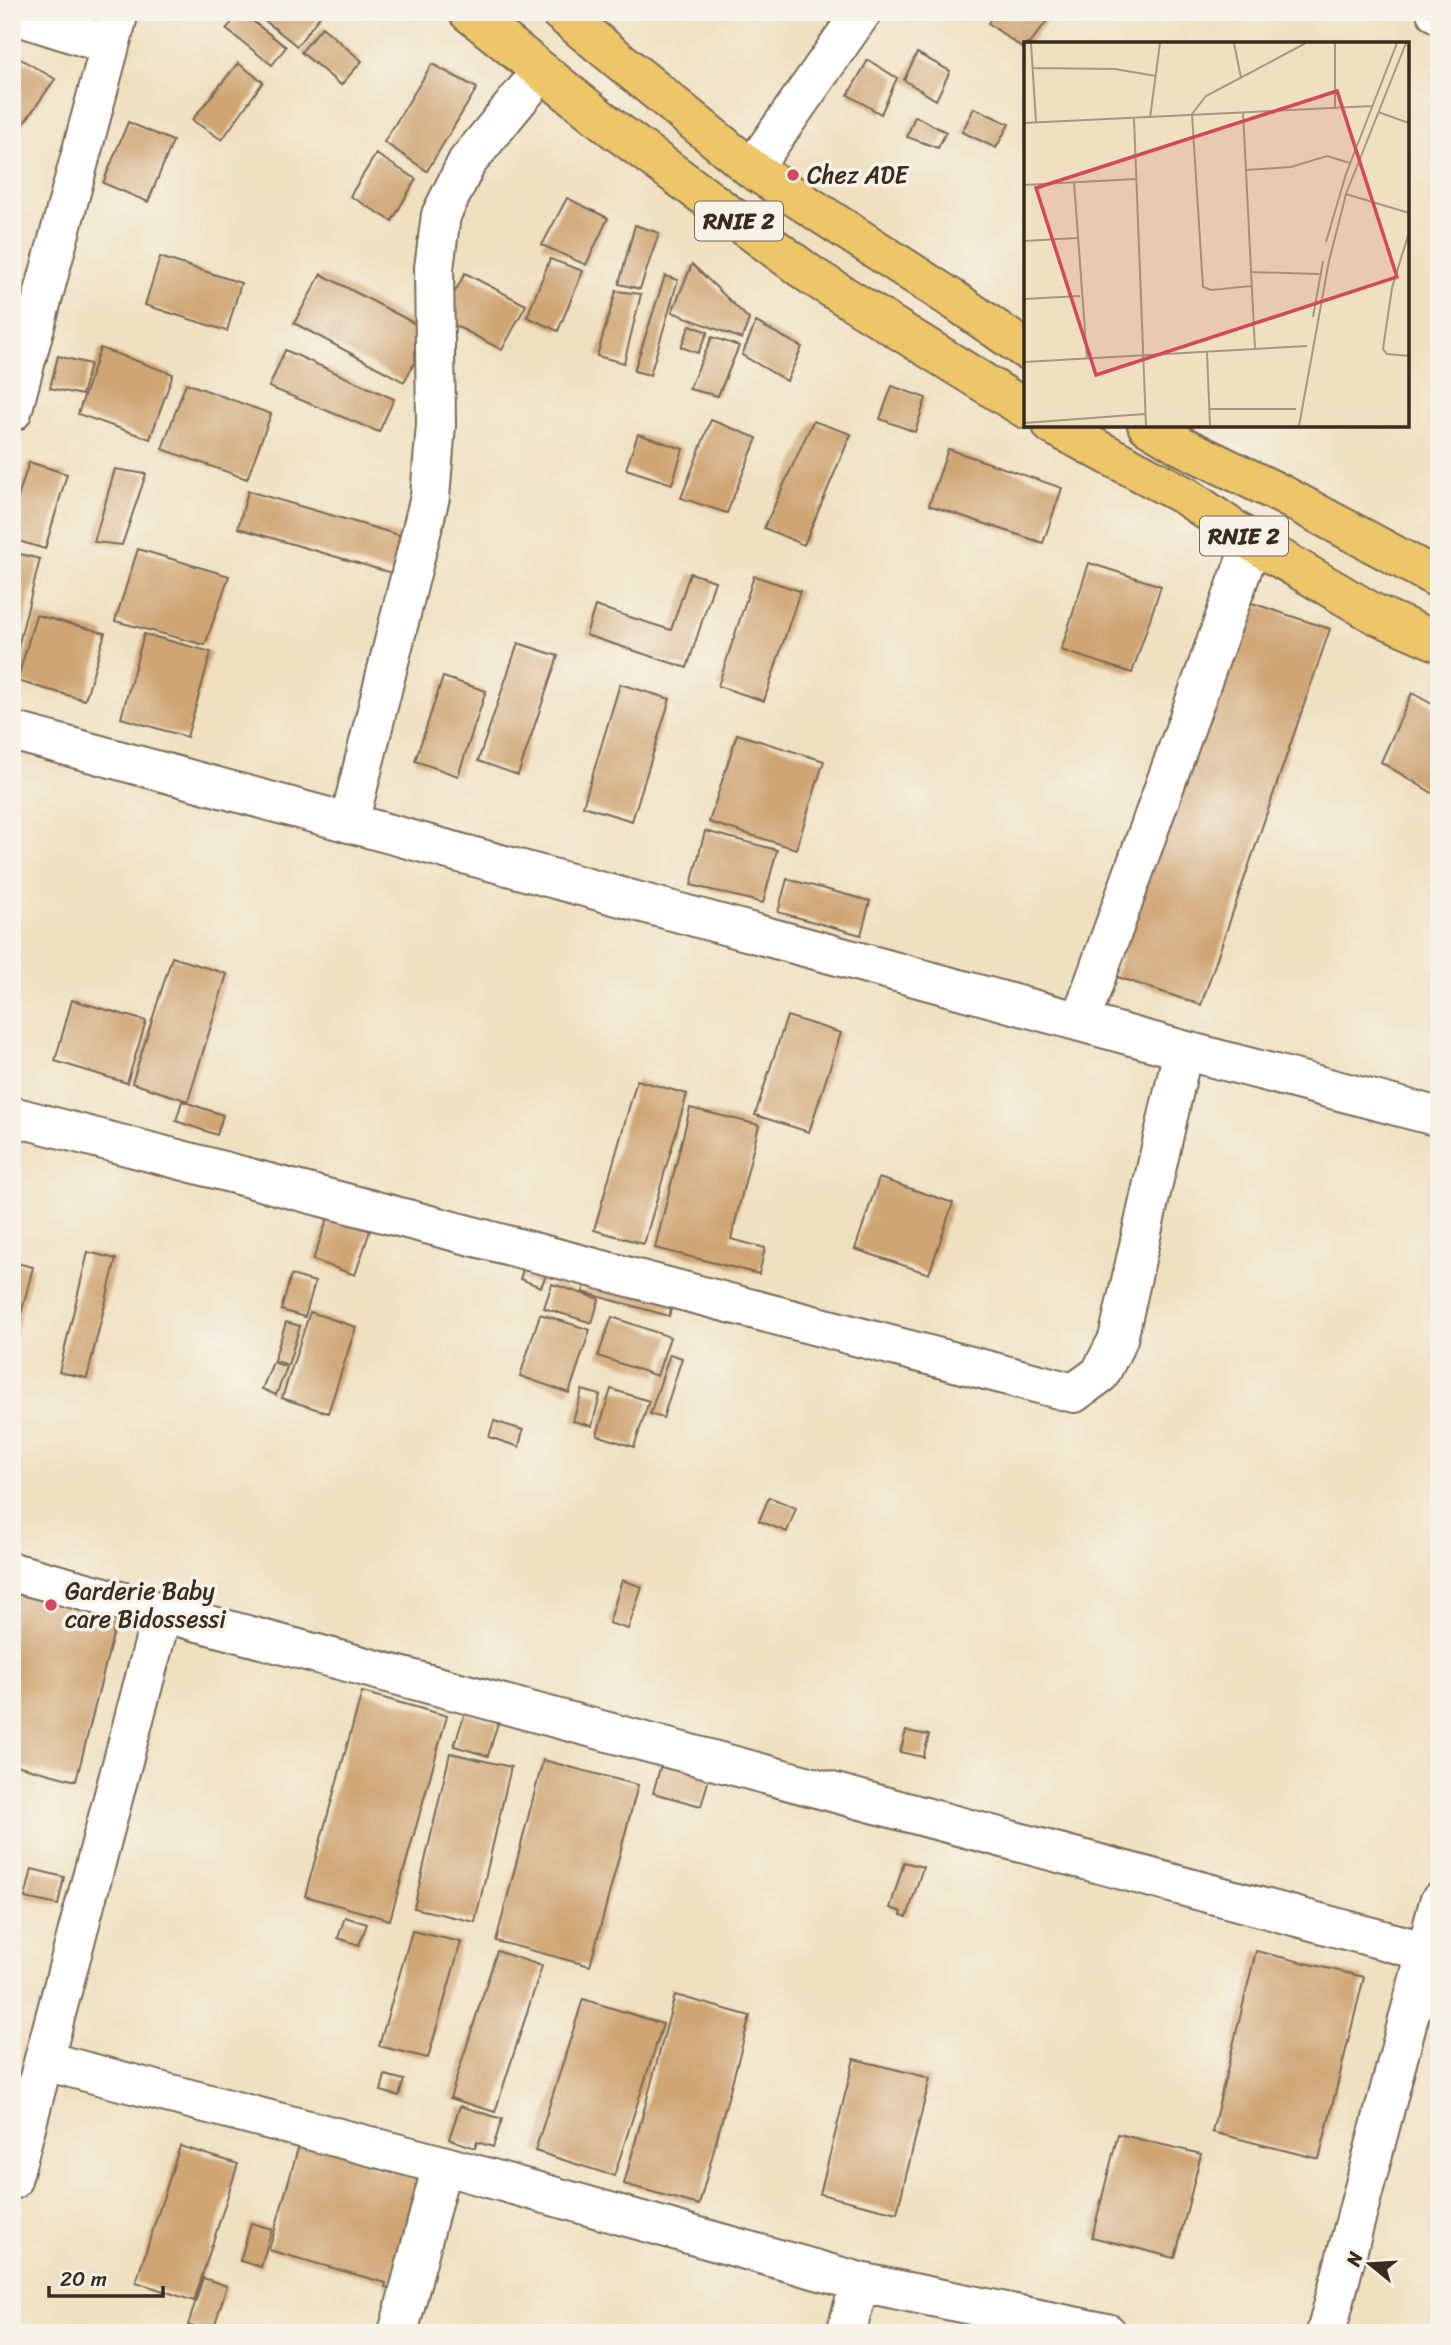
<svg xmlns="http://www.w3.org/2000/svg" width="1451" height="2345" font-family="Sriracha,sans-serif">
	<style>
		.building { fill: #cfa573 }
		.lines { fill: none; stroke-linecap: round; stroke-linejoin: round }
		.minor-casing { stroke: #7a6a57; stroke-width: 42 }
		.highway-casing { stroke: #7a6a57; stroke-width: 42 }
		.minor { stroke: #fff; stroke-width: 38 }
		.highway { stroke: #ecc669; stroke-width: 38 }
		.poi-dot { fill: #d1495b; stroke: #f7f3e8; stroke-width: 2.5 }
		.labels { text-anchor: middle; stroke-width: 7; stroke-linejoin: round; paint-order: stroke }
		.shield { fill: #f7f3e8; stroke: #73665b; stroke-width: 2 }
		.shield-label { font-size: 23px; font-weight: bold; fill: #3b2a1e }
		.poi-label { font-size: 24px; fill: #3b2a1e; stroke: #f7f3e8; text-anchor: start }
		.inset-road { fill: none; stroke: #a7977f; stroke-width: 2 }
		.view { fill: #d1495b; fill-opacity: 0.15; stroke: #d1495b; stroke-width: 3.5 }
		.inset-edge { fill: none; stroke: #3b2a1e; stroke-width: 3.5 }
	</style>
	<rect width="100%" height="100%" fill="#f7f3e8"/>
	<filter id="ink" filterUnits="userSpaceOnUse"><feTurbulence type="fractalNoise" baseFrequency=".0143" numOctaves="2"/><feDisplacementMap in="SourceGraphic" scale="14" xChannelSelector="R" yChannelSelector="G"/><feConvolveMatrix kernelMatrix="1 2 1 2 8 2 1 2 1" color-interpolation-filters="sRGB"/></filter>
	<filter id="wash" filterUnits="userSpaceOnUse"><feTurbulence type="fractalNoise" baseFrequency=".00686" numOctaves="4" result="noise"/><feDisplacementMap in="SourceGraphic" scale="28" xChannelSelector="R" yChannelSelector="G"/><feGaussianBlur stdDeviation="1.57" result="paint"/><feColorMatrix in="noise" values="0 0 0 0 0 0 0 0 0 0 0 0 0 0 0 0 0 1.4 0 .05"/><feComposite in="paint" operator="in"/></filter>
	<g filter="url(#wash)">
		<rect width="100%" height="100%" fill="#efe0c0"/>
		<g id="blocks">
			<path class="building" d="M241 12 286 47 272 65 226 29Z
				M260 12H323L297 46 258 15Z
				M820 12H845L840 24Z
				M995 12H1054L1029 44H1026L1025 50 988 23Z
				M322 27 362 61 341 85 301 52Z
				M917 53 950 71 936 100 904 80Z
				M12 54 55 79 12 140Z
				M868 60 897 78 881 114 848 95Z
				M238 63 263 82 222 140 192 120Z
				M432 64 477 88 427 171 384 142Z
				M974 108 1009 124 996 148 962 132Z
				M915 116 946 132 938 148 907 137Z
				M128 122 173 141 148 202 103 183Z
				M376 154 416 179 392 221 350 196Z
				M567 198 608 218 586 265 542 245Z
				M635 225 659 233 640 289 619 284Z
				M160 257 241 283 227 331 145 305Z
				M550 259 583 271 558 331 527 317Z
				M692 264 749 319 742 339 672 312Z
				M465 273 526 305 502 350 441 318Z
				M321 274 431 332 404 382 294 323Z
				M665 276 678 280 650 375 634 371Z
				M616 291 641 294 624 363 597 356Z
				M756 322 802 347 787 381 742 355Z
				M690 325 708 332 698 353 681 347Z
				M712 337 739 346 718 396 689 389Z
				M100 348 173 374 150 439 78 414Z
				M285 350 394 399 379 432 269 387Z
				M58 356 90 364 82 395 50 388Z
				M186 383 271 414 247 479 162 449Z
				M892 386 926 398 915 432 880 419Z
				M711 420 757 438 727 513 681 498Z
				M813 421 851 434 804 545 764 528Z
				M638 434 683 449 672 484 626 469Z
				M948 449 1062 488 1043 543 929 505Z
				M29 462 67 474 45 549 12 539V517Z
				M115 469 146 474 122 545 94 542Z
				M248 491 406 537 395 574 238 528Z
				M138 549 229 576 205 645 115 621Z
				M12 552 40 559 13 667H12Z
				M1089 563 1161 586 1132 673 1061 650Z
				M690 573 715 581 687 668 586 635 595 606 671 630Z
				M754 576 800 591 764 701 718 686Z
				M1243 600 1330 629 1201 1005 1115 976Z
				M36 615 105 633 85 700 17 681Z
				M144 634 211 652 187 737 121 718Z
				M518 643 558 656 518 775 478 761Z
				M443 677 486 691 458 776 415 761Z
				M620 684 670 699 632 821 583 806Z
				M1412 693 1439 708V797L1381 762Z
				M737 734 824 761 796 849 709 822Z
				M705 831 777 850 763 903 691 885Z
				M787 879 870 901 861 935 778 912Z
				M172 957 227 974 188 1101 132 1083Z
				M72 1000 146 1021 127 1083 55 1061Z
				M787 1016 841 1033 809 1132 755 1115Z
				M637 1080 687 1094 644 1244 594 1230Z
				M182 1101 223 1115 217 1135 176 1121Z
				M690 1108 759 1125 731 1239 765 1248 759 1274 655 1248Z
				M879 1178 953 1203 929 1274 855 1249Z
				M328 1217 370 1231 355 1275 313 1260Z
				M88 1252 116 1259 87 1378 59 1372Z
				M12 1262 33 1267 13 1346H12Z
				M524 1267 546 1275 541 1287 520 1279Z
				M588 1272 675 1296 669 1316 583 1292Z
				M291 1275 315 1282 305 1317 281 1310Z
				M552 1284 599 1299 592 1323 544 1308Z
				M310 1312 356 1327 328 1413 282 1398Z
				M540 1314 590 1330 569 1393 520 1376Z
				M612 1317 670 1337 657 1376 598 1356Z
				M286 1322 300 1326 288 1365 274 1360Z
				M670 1354 682 1358 663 1418 650 1414Z
				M273 1362 287 1367 276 1395 262 1389Z
				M611 1389 649 1401 634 1447 597 1435Z
				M582 1390 600 1395 592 1426 573 1421Z
				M494 1421 523 1430 519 1447 489 1437Z
				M769 1497 796 1508 787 1532 759 1521Z
				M622 1580 642 1587 628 1629 609 1623Z
				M12 1593 117 1619 76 1781 12 1764Z
				M362 1692 447 1716 390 1920 305 1896Z
				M465 1713 498 1723 488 1756 454 1746Z
				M906 1731 929 1735 923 1757 900 1752Z
				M450 1753 511 1767 475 1922 414 1908Z
				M663 1757 711 1771 701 1806 653 1793Z
				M543 1760 638 1785 590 1966 496 1941Z
				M904 1862 923 1867 907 1917 901 1915 902 1912 890 1908Z
				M32 1869 64 1877 58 1905 25 1898Z
				M345 1917 367 1924 359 1945 338 1938Z
				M412 1931 461 1942 428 2058 379 2046Z
				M12 1946 19 1948 13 1967H12Z
				M497 1951 542 1966 495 2112 450 2098Z
				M1256 1951 1364 1977 1319 2159 1212 2132Z
				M675 1995 750 2016 699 2205 624 2184Z
				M583 1999 663 2024 614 2176 535 2151Z
				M854 2059 930 2078 897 2213 820 2194Z
				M385 2075 404 2080 399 2096 381 2091Z
				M460 2106 502 2119 493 2147 477 2142 475 2148 449 2139Z
				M1118 2134 1201 2154 1175 2258 1092 2237Z
				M301 2138 372 2158 370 2166 392 2173 394 2164 423 2172 397 2290 385 2287 386 2283 269 2250Z
				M180 2146 238 2164 194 2301 136 2282Z
				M251 2223 272 2229 261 2267 240 2261Z
				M203 2278 227 2286 212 2333 188 2325Z"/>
		</g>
	</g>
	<g filter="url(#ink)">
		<use href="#blocks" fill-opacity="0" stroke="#7a6a57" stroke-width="2"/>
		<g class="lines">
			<g class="minor-casing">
				<path id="minor" d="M1436 12 1439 14
					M12 14 109 45
					M752 169 862 12
					M12 412 119 12
					M12 731 1183 1050 1439 1117
					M349 823 430 497 436 425 434 268 441 215 467 162 541 72
					M1080 1022 1252 542
					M12 1116 1074 1393 1100 1374 1118 1339 1183 1050
					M12 1572 1439 1955
					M45 2061 442 2165 860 2282 1107 2333
					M12 2180 162 1613
					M398 2333 442 2165
					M846 2333 860 2282
					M1326 2333 1439 1902"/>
			</g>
			<g class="highway-casing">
				<path id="highway" d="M468 12 611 127 812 276 1026 409
					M560 12 752 169 957 302 1026 350
					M1052 425 1187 497 1252 542 1375 614 1439 642
					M1147 425 1182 446 1281 494 1439 579"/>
			</g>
			<use href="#minor" class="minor"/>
			<use href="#highway" class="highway"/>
		</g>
	</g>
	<g class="poi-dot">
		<circle cx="793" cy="175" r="7"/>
		<circle cx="51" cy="1605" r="7"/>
	</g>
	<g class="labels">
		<g class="shield">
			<rect x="695" y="201.5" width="88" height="39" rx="5"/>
			<rect x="1200" y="516.5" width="88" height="39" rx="5"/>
		</g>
		<g class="shield-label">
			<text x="739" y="229">RNIE 2</text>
			<text x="1244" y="544">RNIE 2</text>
		</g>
		<g class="poi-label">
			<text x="807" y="183">Chez ADE</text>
			<text x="65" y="1599">Garderie Baby<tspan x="65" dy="28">care Bidossessi</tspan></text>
		</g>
	</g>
	<g transform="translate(1024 42)">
		<rect width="385" height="385" fill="#efe0c0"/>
		<path class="inset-road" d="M7 1 12 80M210 1 217 36M311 1V65M8 26 91 27 132 34M219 70 231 307M354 70 385 81M126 76 136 1M110 77 122 384M0 81 348 64M222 128 267 125 303 114 326 121M50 140 63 316M0 143 112 137M322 152 385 171M385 190 368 246 359 307 363 312 385 314M0 199 53 196M302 200 322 132 373 1M226 230 295 232M227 244 187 248 179 245 168 72 182 54 282 1M0 257 56 254M289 275 299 219M183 310 186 384M0 320 283 304M185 367H272M0 381 121 372M275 384 305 219 322 152 382 1"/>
		<path class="view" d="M313 49 373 235 72 333 12 146Z"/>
		<rect width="385" height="385" class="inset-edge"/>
	</g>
	<rect width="1451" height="2345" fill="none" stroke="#f7f3e8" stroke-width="42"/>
	<g transform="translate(1370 2264) rotate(288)" stroke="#f7f3e8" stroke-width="5" paint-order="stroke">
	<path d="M0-5L12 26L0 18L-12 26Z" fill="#3b2a1e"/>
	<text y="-10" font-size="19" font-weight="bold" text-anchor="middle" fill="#3b2a1e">N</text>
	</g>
	<path d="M49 2286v10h114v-10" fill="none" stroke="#3b2a1e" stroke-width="3.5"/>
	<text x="60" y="2286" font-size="21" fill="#3b2a1e" stroke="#f7f3e8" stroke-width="5" paint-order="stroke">20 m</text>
</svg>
